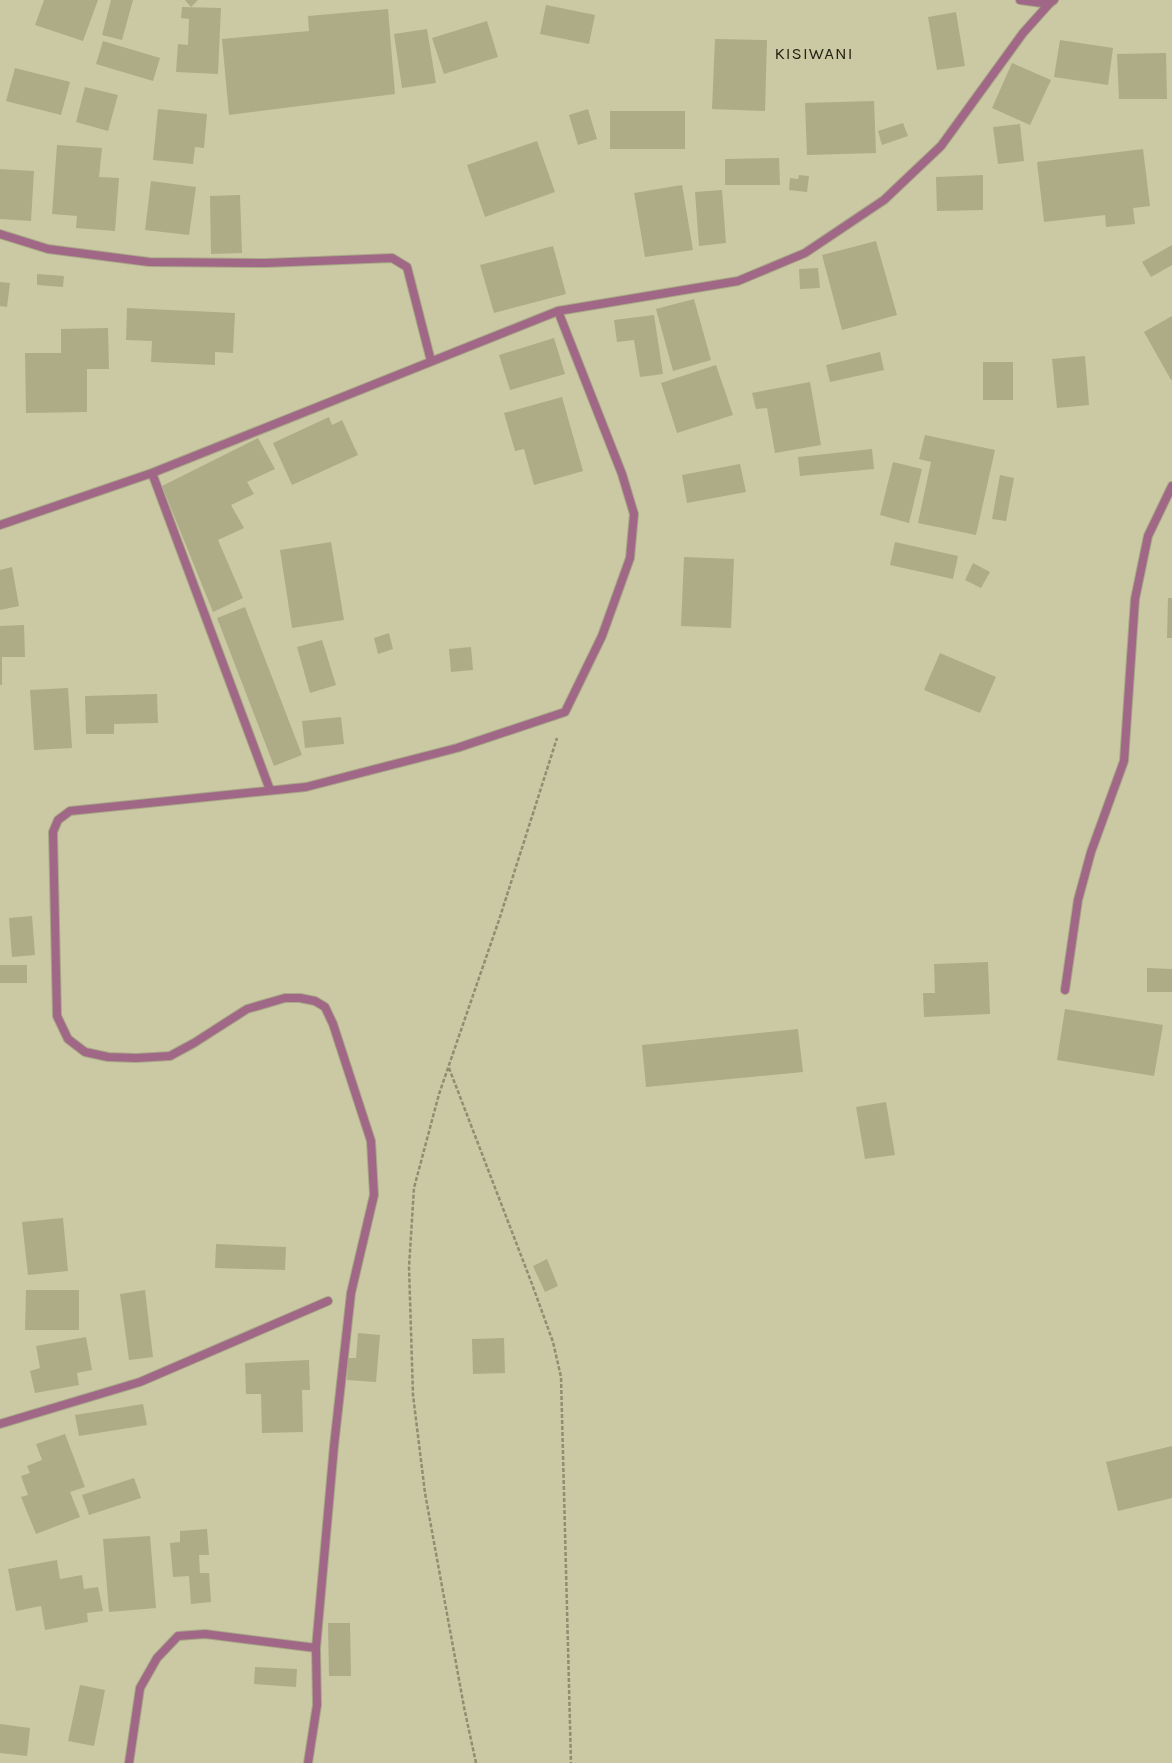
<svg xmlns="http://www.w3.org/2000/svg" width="1172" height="1763" font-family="Karla,sans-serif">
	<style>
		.building { fill: #adac86 }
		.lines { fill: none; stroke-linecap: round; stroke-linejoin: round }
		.street-casing { stroke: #a9a887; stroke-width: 10 }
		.path { stroke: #8f8e71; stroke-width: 2.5; stroke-dasharray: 4 2; stroke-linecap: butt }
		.street { stroke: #a06886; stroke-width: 8 }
		.labels { text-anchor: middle; stroke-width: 3; stroke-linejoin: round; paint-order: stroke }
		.quarter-label { font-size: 17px; letter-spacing: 1px; fill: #242415; stroke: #cac9a3 }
	</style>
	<rect width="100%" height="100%" fill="#cac9a3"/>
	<path class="building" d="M44 0H98L83 41 35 25Z
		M111 0H133L122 40 102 35Z
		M185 0H198L191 7Z
		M546 5 595 15 589 44 540 34Z
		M182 7 221 8 218 74 176 72 178 44 188 45 189 19 181 18Z
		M388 9 395 94 229 115 222 39 309 31 308 16Z
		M956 12 965 66 937 70 928 17Z
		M487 21 498 57 444 74 432 38Z
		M427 29 436 83 402 88 394 34Z
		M715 39 767 40 765 111 712 109Z
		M1060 40 1113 48 1108 85 1054 77Z
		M103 41 160 58 153 81 96 64Z
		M1166 53 1167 99H1119L1117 54Z
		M1012 63 1051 80 1030 125 992 108Z
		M15 68 70 82 61 115 6 101Z
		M85 87 118 95 108 131 76 122Z
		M874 101 876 153 807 155 805 103Z
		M158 109 207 114 204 148 195 147 193 164 153 160Z
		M588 109 597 139 578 145 569 115Z
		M610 111H685V149H610Z
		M903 123 908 136 882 145 878 131Z
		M1020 124 1024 161 998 164 993 127Z
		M537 141 555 192 485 217 467 165Z
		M57 145 102 148 99 177 119 178 115 231 76 228 77 216 52 214Z
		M1143 149 1150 206 1133 208 1135 224 1106 227 1105 215 1044 222 1037 162Z
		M779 158 780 185H725V159Z
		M0 169 34 171 31 221 0 219Z
		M799 175 809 176 807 192 789 190 790 178 798 179Z
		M983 175V210L937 211 936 177Z
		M151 181 196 187 189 235 145 230Z
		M682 185 693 250 645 257 634 193Z
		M722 190 726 243 699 246 695 192Z
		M240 195 242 253 211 254 210 196Z
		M876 241 897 315 842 330 822 255Z
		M1172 245V265L1151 277 1142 262Z
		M553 246 566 294 494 313 480 265Z
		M818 268 820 288 800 289 799 269Z
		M37 274 64 276 63 287 37 285Z
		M0 282 10 283 7 307 0 306Z
		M694 299 711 360 673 371 656 309Z
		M127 308 235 313 233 353 215 352V365L151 362 152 341 126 340Z
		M654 315 663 374 640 377 634 340 617 342 614 320Z
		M1172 316V380H1171L1144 332Z
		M108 328 109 369H87V412L26 413 25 353H61V329Z
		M554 338 565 374 510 390 499 355Z
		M880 352 884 370 830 382 826 365Z
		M1085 356 1089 405 1057 408 1052 359Z
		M983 362H1013V400H983Z
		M716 365 733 415 677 433 661 383Z
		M810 382 821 445 775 453 767 408 756 409 752 393Z
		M562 397 583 471 534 485 524 449 515 451 504 413Z
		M329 417 332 425 342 420 358 455 292 485 273 443Z
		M925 435 995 450 976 535 918 523 931 462 919 459Z
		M258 438 275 469 247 482 254 494 231 505 244 528 218 540 243 598 213 612 162 486Z
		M872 449 874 469 800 476 798 457Z
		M893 462 922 469 909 523 880 515Z
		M740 464 746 492 687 503 682 475Z
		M1000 475 1014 478 1006 521 992 519Z
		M331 542 344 620 292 628 280 550Z
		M895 542 958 556 953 579 890 565Z
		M684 557 734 559 731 628 681 626Z
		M973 563 990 572 981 588 965 580Z
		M12 567 19 606 0 610V570Z
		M1168 598H1172V638H1167Z
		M245 607 302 755 274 766 217 618Z
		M24 625 25 657H2V685H0V626Z
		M389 633 393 649 378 654 374 638Z
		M322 640 336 685 310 693 297 647Z
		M471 647 473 670 451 672 449 649Z
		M940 653 996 677 980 713 924 690Z
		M68 688 72 748 34 750 30 690Z
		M157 694 158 723 114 724V734H86L85 696Z
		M341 717 344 744 305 748 302 721Z
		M32 916 35 955 12 957 9 918Z
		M988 962 990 1014 924 1017 923 993H935L934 964Z
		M0 965H27V983H0Z
		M1147 968 1172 969V992H1147Z
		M1065 1009 1163 1025 1154 1076 1057 1060Z
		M798 1029 803 1072 646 1087 642 1045Z
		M886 1102 895 1155 865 1159 856 1107Z
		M63 1218 68 1271 28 1275 22 1222Z
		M216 1244 286 1247 285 1270 215 1268Z
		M547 1259 558 1286 545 1292 533 1266Z
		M26 1290H79V1330H25Z
		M145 1290 153 1357 129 1360 120 1294Z
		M358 1333 380 1335 376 1382 347 1380 348 1358H356Z
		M86 1337 92 1370 77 1373 79 1385 35 1393 30 1371 40 1368 36 1346Z
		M504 1338 505 1373 473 1374 472 1339Z
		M309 1360 310 1390H302L303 1432 262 1433 261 1394H246L245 1363Z
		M143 1404 147 1425 79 1436 75 1415Z
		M65 1434 85 1487 70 1492 80 1517 36 1534 21 1497 28 1495 21 1476 30 1473 27 1466 42 1460 36 1444Z
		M1172 1446V1498L1118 1511 1106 1462Z
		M134 1478 141 1498 89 1515 82 1495Z
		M207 1529 209 1555H199L200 1573H209L211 1602 191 1604 189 1576 173 1577 170 1543 180 1542V1531Z
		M150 1536 156 1608 109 1612 103 1539Z
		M57 1560 60 1579 82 1575 84 1589 98 1587 103 1611 87 1613 88 1622 45 1630 41 1606 16 1611 8 1569Z
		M328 1623H350L351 1676H329Z
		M255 1667 297 1669 296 1687 254 1684Z
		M80 1685 105 1690 94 1746 68 1741Z
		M0 1724 30 1728 27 1756 0 1753Z"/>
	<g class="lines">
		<g class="street-casing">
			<path id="street" d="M1020 0 1049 4
				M0 234 48 249 149 262 266 263 392 258 407 267 431 361
				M152 473 270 790
				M0 525 152 473 558 311 738 281 805 253 884 200 941 146 1023 33 1049 4 1054 0
				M1065 990 1078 900 1091 852 1124 761 1135 599 1148 536 1172 486
				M0 1424 140 1382 328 1301
				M129 1763 140 1688 157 1658 178 1636 205 1634 316 1648
				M308 1763 317 1705 316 1648 334 1446 351 1293 374 1195 371 1141 333 1024 325 1007 315 1001 300 998H285L247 1009 194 1043 170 1056 136 1058 108 1057 85 1052 68 1039 57 1016 53 832 58 820 70 811 306 787 457 748 565 712 602 636 630 558 634 514 622 474 558 311"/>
		</g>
		<path class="path" d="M449 1068 532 1284 553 1342 561 1377 571 1763
			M476 1763 464 1707 425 1493 413 1395 409 1267 414 1188 439 1094 500 917 557 738"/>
		<use href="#street" class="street"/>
	</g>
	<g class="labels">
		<g class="quarter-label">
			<text x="814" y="59">KISIWANI</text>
		</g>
	</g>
</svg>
